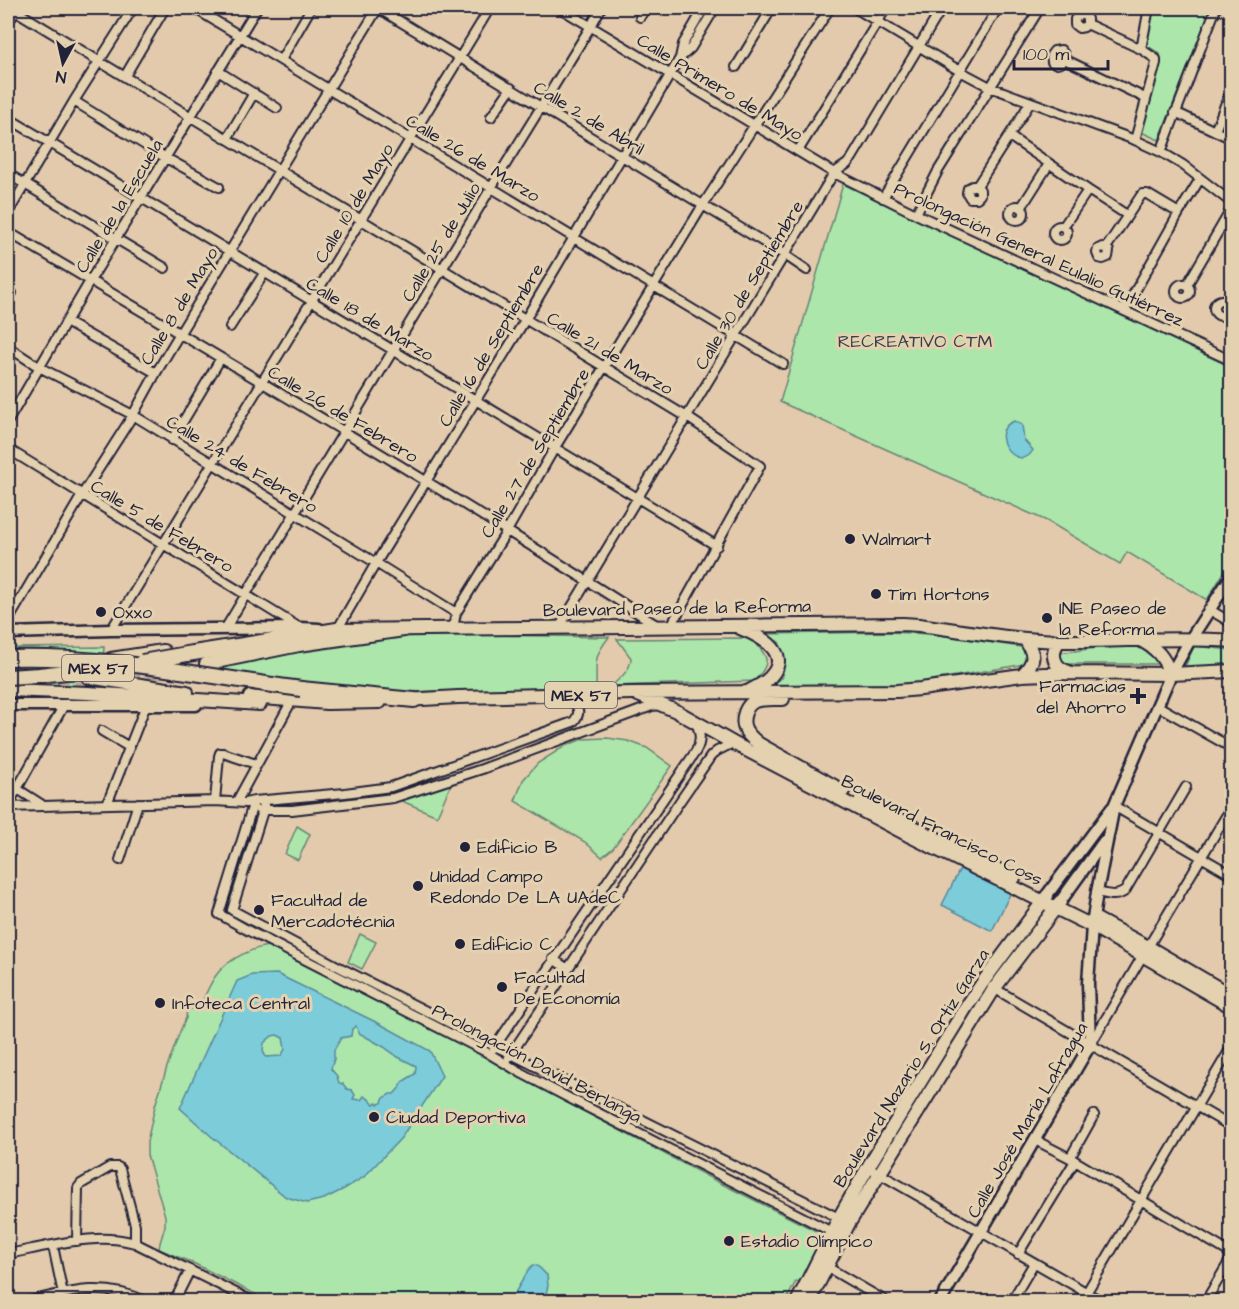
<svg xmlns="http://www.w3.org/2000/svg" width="1239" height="1309" font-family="'Architects Daughter',sans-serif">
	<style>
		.green { fill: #ace6ab; stroke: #678473; stroke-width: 1.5 }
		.water { fill: #7cccd9; stroke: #58889a; stroke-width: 1.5; fill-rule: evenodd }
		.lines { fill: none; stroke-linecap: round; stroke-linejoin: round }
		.trunk-tunnel { stroke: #bda895; stroke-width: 12; stroke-dasharray: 12 6; stroke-linecap: butt }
		.minor-casing { stroke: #22223b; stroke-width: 12 }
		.tertiary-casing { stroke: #22223b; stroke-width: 14 }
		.secondary-casing { stroke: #22223b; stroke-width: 15 }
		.primary-casing { stroke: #22223b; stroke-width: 16 }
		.trunk-casing { stroke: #22223b; stroke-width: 16 }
		.motorway-casing { stroke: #22223b; stroke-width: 18 }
		.minor { stroke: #e4d1af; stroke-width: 8 }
		.tertiary { stroke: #e4d1af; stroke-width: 9 }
		.secondary { stroke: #e4d1af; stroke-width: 10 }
		.primary { stroke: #e4d1af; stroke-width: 12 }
		.trunk { stroke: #e4d1af; stroke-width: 12 }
		.motorway { stroke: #e4d1af; stroke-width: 14 }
		.motorway-bridge-casing { stroke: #22223b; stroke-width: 18; stroke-linecap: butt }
		.motorway-bridge { stroke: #e4d1af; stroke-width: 14 }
		.poi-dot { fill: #22223b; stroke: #e4d1af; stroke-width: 2 }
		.labels { text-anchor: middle; stroke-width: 6; stroke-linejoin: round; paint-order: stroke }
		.shield { fill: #e4d1af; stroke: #5c565e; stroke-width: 1.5 }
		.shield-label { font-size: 16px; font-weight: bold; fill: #22223b }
		.street-label { font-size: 18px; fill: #22223b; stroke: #e4d1af }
		.park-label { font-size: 18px; fill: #373f4c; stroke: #e4d1af }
		.poi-label { font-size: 18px; fill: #22223b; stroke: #e4d1af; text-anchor: start }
	</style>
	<rect width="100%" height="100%" fill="#e4caac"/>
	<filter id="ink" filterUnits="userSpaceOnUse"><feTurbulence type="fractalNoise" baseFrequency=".0167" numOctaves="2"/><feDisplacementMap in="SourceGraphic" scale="12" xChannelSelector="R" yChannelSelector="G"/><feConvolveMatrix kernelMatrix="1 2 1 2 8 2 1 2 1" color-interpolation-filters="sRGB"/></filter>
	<g filter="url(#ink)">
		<path class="green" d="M1153 8H1211L1159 140 1141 132 1161 59 1160 54 1146 45Z
			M843 184 1231 367V561L1207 600 1127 552 1120 564 1047 521 780 402Z
			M888 632 932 634 1021 647 1028 655 1025 664 910 684 771 686 782 677 784 666 782 651 779 642 765 634Z
			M480 635 609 637C592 659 597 661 596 687L401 692 237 674 196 668 298 647 374 637Z
			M750 638C767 655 774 662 754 681L612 686C621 676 630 672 631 658L617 639Z
			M1143 646 1160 662 1158 664H1058L1059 653 1097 648Z
			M1194 646 1231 650V667H1185Z
			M104 647 102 673 8 667V648Z
			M8 675 113 684V688L70 689 8 684Z
			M607 738 628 741 647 748 672 766 613 848 602 857 585 842 515 801 523 780 538 763 565 746 583 739Z
			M451 784 437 816 402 801Z
			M297 826 310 834 298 860 285 854Z
			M360 934 376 942 362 969 348 962Z
			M272 945 481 1052 521 1077 564 1101 720 1183 824 1235 801 1282 796 1281 786 1301H269L195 1264 159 1249 160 1243 165 1226V1216L147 1155V1142L155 1106 167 1067 181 1029 186 1018 187 1009 199 1008C205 997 209 984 217 974 229 958 253 948 272 945Z"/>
		<path class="water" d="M1014 421 1022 425 1024 440 1033 450C1020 475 984 433 1014 421Z
			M961 867 1011 892 992 931 942 905Z
			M277 974 382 1025 430 1051 442 1076 401 1138 364 1177 344 1189 324 1199 307 1203 286 1197 211 1136 180 1108 237 981 252 975ZM356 1026 359 1033 384 1047 398 1057 416 1066 415 1074 402 1082 401 1086 394 1094H390L383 1099 382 1103 378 1104 376 1102 374 1104 370 1101 369 1099 364 1096 361 1100 353 1099 355 1095 352 1090 347 1089 343 1084 339 1083 337 1076 331 1069 334 1059V1050L341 1038 351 1036 352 1029ZM277 1035 283 1038 285 1049 281 1056 266 1057 263 1051 264 1043 272 1036Z
			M533 1265C540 1265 542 1272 547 1275L548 1286 545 1297V1301H512L513 1296 529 1269Z"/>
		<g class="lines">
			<path class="trunk-tunnel" d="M39 686H73L100 683 206 664"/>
			<g class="minor-casing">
				<path id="minor" d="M194 8 783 364
					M378 8 785 255 807 270
					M560 8 834 173 916 214 1232 361
					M855 8 960 71 990 87 1135 140 1161 152 1183 165 1232 203
					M16 11 687 417 760 466 671 626
					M640 17 646 8
					M1087 24 1084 27 1079 28 1075 25V19L1080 14 1085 16 1087 19V24L1141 49 1156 59V63L1135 140
					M1141 49 1149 8
					M680 58 691 48 715 8
					M1064 59 1061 63 1057 64 1052 62 1051 55 1054 51 1061 50 1064 54V59L1145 98
					M281 60 311 8
					M736 67 772 8
					M218 71 277 108
					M125 76 165 8
					M74 101 166 158 219 187
					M1175 112 1232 139
					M491 117 511 88
					M8 118C245 259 480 403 717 546
					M1215 131 1232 87
					M1009 136 1088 190 1127 215
					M227 139 254 93
					M798 151 886 8
					M1161 152 1216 8
					M8 174 165 268
					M977 186 980 190V195L977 198H970L967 193 968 188 972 186H977L1030 103
					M883 198 998 8
					M1010 213a7 7 0 1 1 14 0a7 7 0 1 1-14 0Z
					M1021 208 1049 164
					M8 213 74 101 133 8
					M916 214 938 171 1040 8
					M1053 233a7 7 0 1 1 14 0a7 7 0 1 1-14 0Z
					M1063 227 1088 190
					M8 232C226 361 445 489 658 626
					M1106 248 1109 251 1108 257 1103 259 1099 258 1097 253 1098 249 1102 247 1106 248 1142 194H1147L1179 213
					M1176 291a7 7 0 1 1 14 0a7 7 0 1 1-14 0Z
					M1187 285 1232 208
					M8 290 12 293
					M1214 308a8 8 0 1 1 16 0a8 8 0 1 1-16 0Z
					M1225 301 1232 291
					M1124 311 1179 213 1200 179
					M66 322 156 373
					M230 327 265 272
					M8 347 39 367 133 415 376 563 456 613
					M8 421 90 281 257 8
					M172 440 221 358
					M8 449 300 628
					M1210 610 1232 623
					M8 621 82 495 133 415 156 373 180 333 378 8
					M453 628 456 613 507 531 554 449 703 205 830 8
					M559 628 834 173 847 164 852 158 942 8
					M225 629 491 188 591 26 601 8
					M111 630 490 8
					M337 630 376 563 525 320 670 75 680 58 683 44 704 8
					M1158 706 1232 748
					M102 731 129 747
					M8 783 41 804
					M265 800 263 811 232 910 341 968 511 1054 843 1220
					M215 801 219 756 220 753H223L256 764
					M237 801 290 704
					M254 801 219 914 249 931 488 1053 523 1074 569 1098 834 1233
					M107 804 146 705
					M8 805 64 705
					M1114 806 1232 875
					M8 807 215 801 245 803 254 801 345 793 391 787 573 722C585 710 574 702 564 695
					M259 810H292L393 798 482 769 652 706 659 705
					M120 860 138 803
					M1097 892C1107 894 1116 898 1125 891L1186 787
					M1148 947 1232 806
					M553 959 568 969
					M992 987 1232 1127
					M1091 1044 1143 955
					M494 1048 696 751C702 740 700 733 696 722
					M509 1057 680 801 711 756 717 751 733 743
					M1035 1140 1070 1158 1232 1254
					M1070 1158 1094 1115
					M868 1167 1103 1302
					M77 1241 78 1188 81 1184 110 1167H118L120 1169 135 1225V1243
					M53 1246 63 1294
					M8 1254C39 1248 80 1237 111 1239 119 1239 127 1241 135 1243L254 1302
					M1018 1254 1075 1161
					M827 1267 887 1302
					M25 1302C69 1292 104 1281 147 1302
					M174 1302 190 1270
					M1011 1302 1034 1263
					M1081 1302 1232 1046
					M1205 1302 1232 1257"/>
			</g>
			<g class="tertiary-casing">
				<path id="tertiary" d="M8 19 20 8"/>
			</g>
			<g class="secondary-casing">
				<path id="secondary" d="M8 633 111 630 300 628 319 629
					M8 705H196
					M1047 895 1112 808
					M1060 902 1104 841
					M940 1302 1090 1045 1088 983 1092 926 1097 892 1114 806 1171 674 1190 640 1232 575"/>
			</g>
			<g class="primary-casing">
				<path id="primary" d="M740 628C763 637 796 655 766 681 761 685 755 688 749 691
					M337 630 903 624 919 625C966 631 1013 640 1061 641 1118 642 1175 636 1232 641
					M1140 640C1158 649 1163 657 1171 674
					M1059 641C1050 653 1053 668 1069 672
					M1022 675C1036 661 1035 655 1025 639
					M638 695 676 711 733 743 908 835 1092 926 1232 1007
					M783 699C774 699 763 698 755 701 746 705 742 717 744 726 746 734 753 739 759 744L843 791
					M406 700 458 697 632 693 897 691 921 689 1022 675 1070 673 1171 674 1232 671
					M327 703 380 702
					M861 800 1014 878
					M1096 919 1148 947 1232 996
					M797 1302 839 1218 868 1167 965 1009 983 982 1047 896
					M809 1302 849 1223 994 989 1060 902"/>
			</g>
			<g class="trunk-casing">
				<path id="trunk" d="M206 664 299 645 404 630
					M88 677 187 692
					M8 690 88 693 260 704
					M250 697 327 703"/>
			</g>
			<g class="motorway-casing">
				<path id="motorway" d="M187 654 337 630
					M111 660 163 652
					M301 689 414 700"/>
			</g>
			<use href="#minor" class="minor"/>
			<use href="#tertiary" class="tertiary"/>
			<use href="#secondary" class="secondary"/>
			<use href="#primary" class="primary"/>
			<use href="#trunk" class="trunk"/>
			<use href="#motorway" class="motorway"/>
			<g class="motorway-bridge-casing">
				<path id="motorway-bridge" d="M8 658C106 655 204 676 301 689
					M142 662 187 654
					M8 677 39 675 102 668"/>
			</g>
			<use href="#motorway-bridge" class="motorway-bridge"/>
		</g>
	</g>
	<g class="poi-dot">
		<circle cx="850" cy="539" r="6"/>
		<circle cx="876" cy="594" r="6"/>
		<circle cx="101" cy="612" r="6"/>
		<circle cx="1047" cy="618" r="6"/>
		<path d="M1135 687h6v6h6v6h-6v6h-6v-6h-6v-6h6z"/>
		<circle cx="465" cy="847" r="6"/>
		<circle cx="418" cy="886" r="6"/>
		<circle cx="259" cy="910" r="6"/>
		<circle cx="460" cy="944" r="6"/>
		<circle cx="502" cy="987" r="6"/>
		<circle cx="160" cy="1003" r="6"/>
		<circle cx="374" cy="1117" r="6"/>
		<circle cx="729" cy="1241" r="6"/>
	</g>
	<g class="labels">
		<g class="shield">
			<rect x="62" y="655" width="72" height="26" rx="4.5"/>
			<rect x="545" y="682" width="72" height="26" rx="4.5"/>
		</g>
		<g class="shield-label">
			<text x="98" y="674">MEX 57</text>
			<text x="581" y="701">MEX 57</text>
		</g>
		<g class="street-label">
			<text transform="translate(720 87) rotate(31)" y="6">Calle Primero de Mayo</text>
			<text transform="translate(589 118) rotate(31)" y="6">Calle 2 de Abril</text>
			<text transform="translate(473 158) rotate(31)" y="6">Calle 26 de Marzo</text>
			<text transform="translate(354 203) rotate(-59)" y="6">Calle 10 de Mayo</text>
			<text transform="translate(119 206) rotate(-59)" y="6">Calle de la Escuela</text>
			<text transform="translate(441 242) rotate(-59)" y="6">Calle 25 de Julio</text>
			<text transform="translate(1039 254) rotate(25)" y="6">Prolongación General Eulalio Gutiérrez</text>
			<text transform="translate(749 285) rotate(-59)" y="6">Calle 30 de Septiembre</text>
			<text transform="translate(179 306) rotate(-59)" y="6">Calle 8 de Mayo</text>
			<text transform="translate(370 319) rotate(31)" y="6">Calle 18 de Marzo</text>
			<text transform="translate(491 345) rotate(-59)" y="6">Calle 16 de Septiembre</text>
			<text transform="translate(610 353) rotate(31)" y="6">Calle 21 de Marzo</text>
			<text transform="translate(343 414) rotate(31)" y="6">Calle 26 de Febrero</text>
			<text transform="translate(535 453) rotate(-59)" y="6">Calle 27 de Septiembre</text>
			<text transform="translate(242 464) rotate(31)" y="6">Calle 24 de Febrero</text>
			<text transform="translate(162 526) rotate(31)" y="6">Calle 5 de Febrero</text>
			<text transform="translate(677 608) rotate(-1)" y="6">Boulevard Paseo de la Reforma</text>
			<text transform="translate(942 830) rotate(27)" y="6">Boulevard Francisco Coss</text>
			<text transform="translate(537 1063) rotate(28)" y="6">Prolongación David Berlanga</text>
			<text transform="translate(911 1068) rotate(-58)" y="6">Boulevard Nazario S. Ortiz Garza</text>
			<text transform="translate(1027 1120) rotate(-60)" y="6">Calle José María Lafragua</text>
		</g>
		<g class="park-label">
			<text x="915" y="347">RECREATIVO CTM</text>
		</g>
		<g class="poi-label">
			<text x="862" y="545">Walmart</text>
			<text x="888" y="600">Tim Hortons</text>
			<text x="1059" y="614">INE Paseo de<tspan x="1059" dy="21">la Reforma</tspan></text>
			<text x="113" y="618">Oxxo</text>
			<text x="1126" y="692" text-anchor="end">Farmacias<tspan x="1126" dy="21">del Ahorro</tspan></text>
			<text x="477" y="853">Edificio B</text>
			<text x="430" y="882">Unidad Campo<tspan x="430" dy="21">Redondo De LA UAdeC</tspan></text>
			<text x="271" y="906">Facultad de<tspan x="271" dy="21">Mercadotécnia</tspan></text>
			<text x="472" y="950">Edificio C</text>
			<text x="514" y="983">Facultad<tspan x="514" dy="21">De Economía</tspan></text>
			<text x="172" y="1009">Infoteca Central</text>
			<text x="386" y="1123">Ciudad Deportiva</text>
			<text x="741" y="1247">Estadio Olímpico</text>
		</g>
	</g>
	<rect width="1239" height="1309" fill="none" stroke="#e4d1af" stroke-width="30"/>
	<rect x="15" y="15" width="1209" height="1279" fill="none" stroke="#22223b" stroke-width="2" filter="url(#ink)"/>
	<g transform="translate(63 63) rotate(188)" stroke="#e4d1af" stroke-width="4.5" paint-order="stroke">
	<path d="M0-4.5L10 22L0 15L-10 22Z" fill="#22223b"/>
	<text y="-9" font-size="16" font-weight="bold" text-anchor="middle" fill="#22223b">N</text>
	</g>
	<path d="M1014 60v9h94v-9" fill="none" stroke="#22223b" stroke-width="3"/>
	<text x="1023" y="60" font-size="18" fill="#22223b" stroke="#e4d1af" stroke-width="4.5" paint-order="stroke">100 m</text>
</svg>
